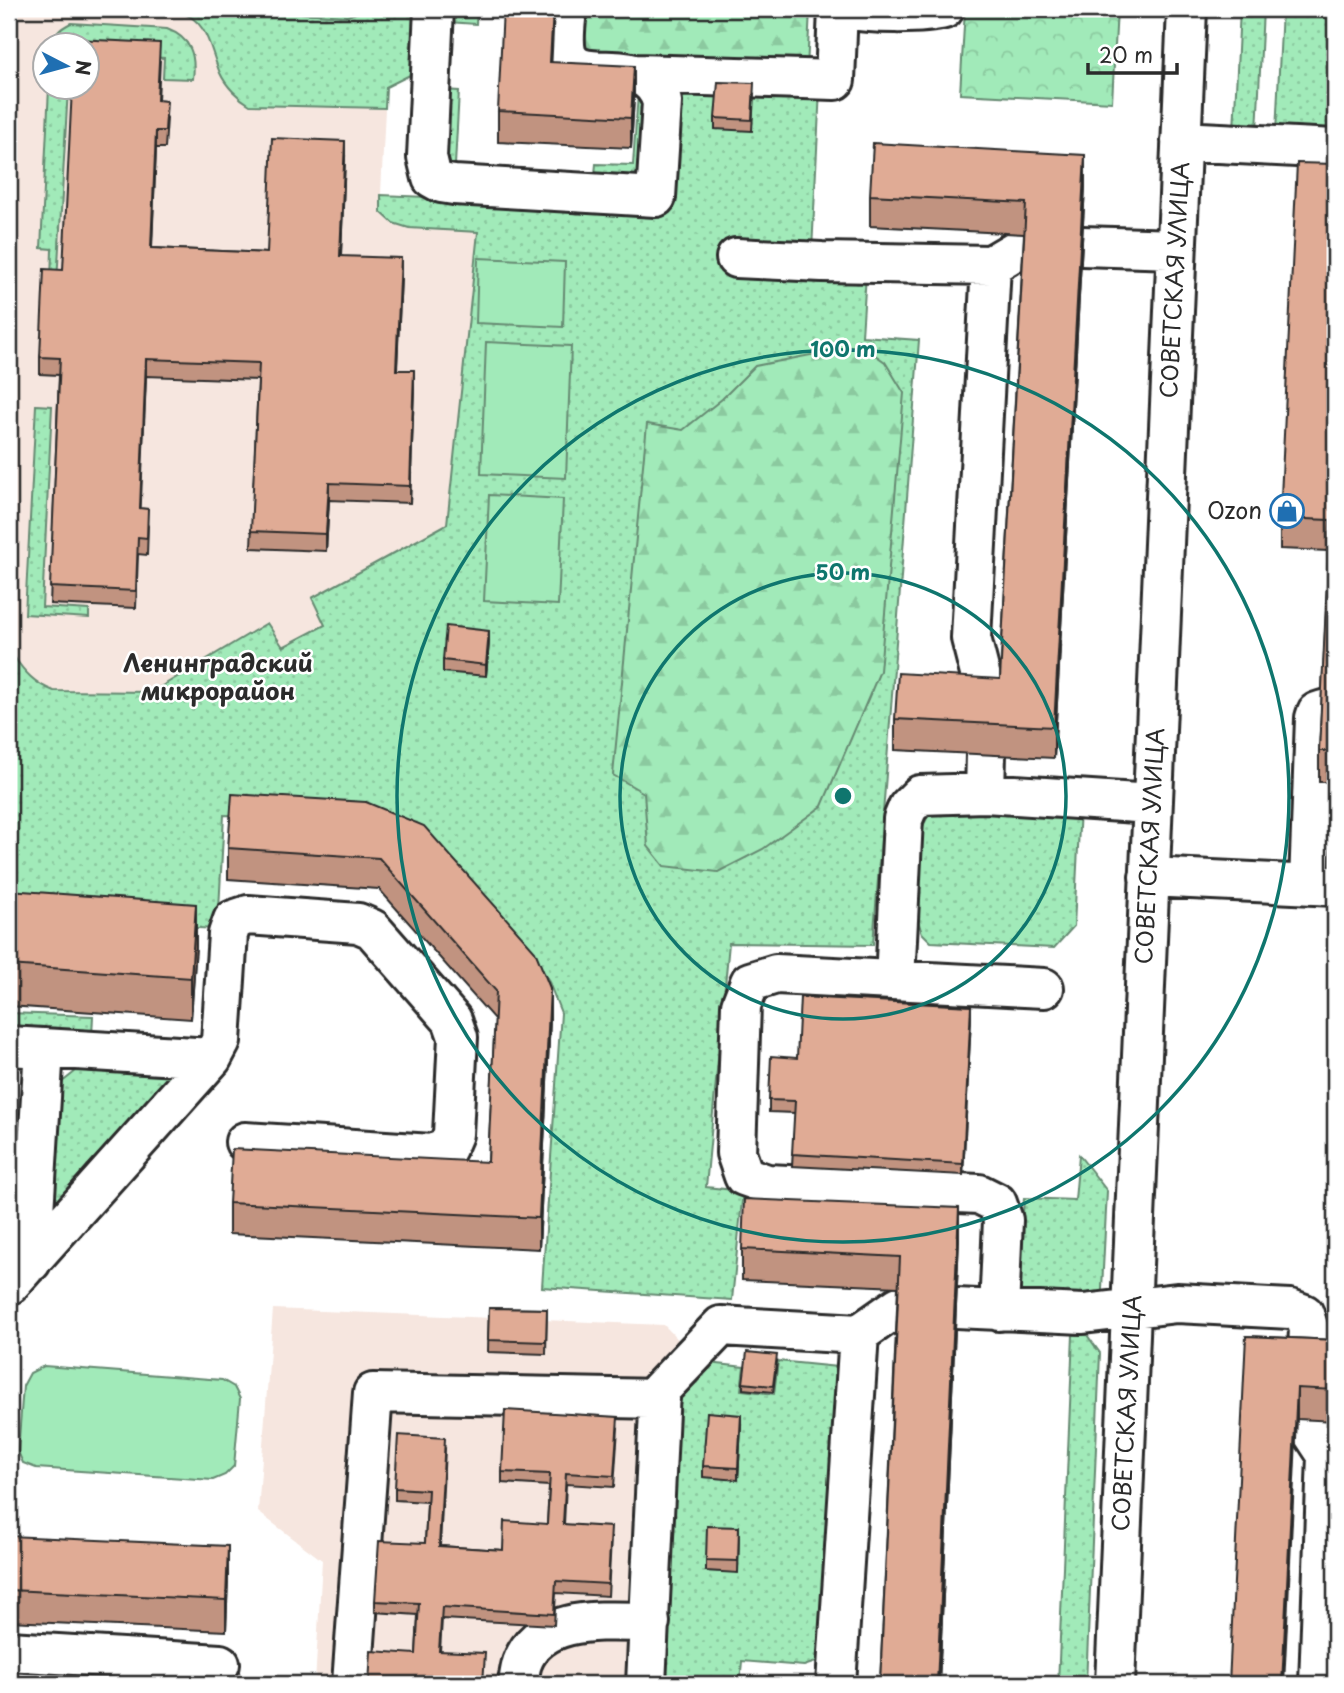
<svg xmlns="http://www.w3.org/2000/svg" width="1344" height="1693" font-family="'Playpen Sans',sans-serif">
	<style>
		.built { fill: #f6e6df; fill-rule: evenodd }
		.grass { fill: url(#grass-dots); stroke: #668a72; stroke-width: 2; fill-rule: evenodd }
		.forest { fill: url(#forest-firs); stroke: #668a72; stroke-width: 2 }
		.park { fill: url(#park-crowns); stroke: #668a72; stroke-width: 2 }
		.garden { fill: #a1eab9; stroke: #668a72; stroke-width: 2 }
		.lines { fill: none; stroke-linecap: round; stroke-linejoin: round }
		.minor-casing { stroke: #2b2b2b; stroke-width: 44 }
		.minor { stroke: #fff; stroke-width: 38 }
		.wall { fill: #c19380; stroke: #2b2b2b; stroke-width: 2 }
		.shaded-wall { fill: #9d7868; stroke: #2b2b2b; stroke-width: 2 }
		.building { fill: #e0ab95; stroke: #2b2b2b; stroke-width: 2 }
		.ring { fill: none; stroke: #0f766e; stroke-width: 3.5 }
		.labels { text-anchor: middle; stroke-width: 5; stroke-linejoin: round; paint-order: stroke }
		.street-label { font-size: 23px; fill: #2b2b2b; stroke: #fff }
		.poi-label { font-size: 23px; fill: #2b2b2b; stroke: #fff; text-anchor: end }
		.neighbourhood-label { font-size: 24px; font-weight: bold; fill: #2b2b2b; stroke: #fff }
		.centre { fill: #0f766e; stroke: #fff; stroke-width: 3.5 }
		.ring-label { font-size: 21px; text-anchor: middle; font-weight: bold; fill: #0f766e; stroke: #fff; stroke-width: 5; stroke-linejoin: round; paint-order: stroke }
	</style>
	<defs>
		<pattern id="grass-dots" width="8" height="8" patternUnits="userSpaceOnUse" patternTransform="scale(1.75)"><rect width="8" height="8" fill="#a1eab9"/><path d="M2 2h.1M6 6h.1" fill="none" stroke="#8bc99f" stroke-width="1.8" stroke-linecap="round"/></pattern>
		<pattern id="forest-firs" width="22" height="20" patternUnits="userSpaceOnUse" patternTransform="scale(1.75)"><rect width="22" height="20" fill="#a1eab9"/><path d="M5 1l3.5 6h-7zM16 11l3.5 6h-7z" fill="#8bc99f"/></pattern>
		<pattern id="park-crowns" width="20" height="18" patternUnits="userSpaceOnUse" patternTransform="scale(1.75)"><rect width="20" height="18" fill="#a1eab9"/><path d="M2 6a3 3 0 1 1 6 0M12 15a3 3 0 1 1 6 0" fill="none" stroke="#8bc99f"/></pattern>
	</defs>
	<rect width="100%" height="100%" fill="#fff"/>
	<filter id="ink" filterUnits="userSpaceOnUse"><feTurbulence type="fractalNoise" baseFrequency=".0143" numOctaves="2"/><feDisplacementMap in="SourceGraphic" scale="14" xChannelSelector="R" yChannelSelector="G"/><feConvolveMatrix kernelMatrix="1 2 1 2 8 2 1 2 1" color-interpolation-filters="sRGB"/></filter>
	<g filter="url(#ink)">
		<path class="built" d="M9 9H431L428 66 386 87 381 194 656 207 433 736 9 697ZM46 46H88V88H46Z
			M273 1309 664 1325 700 1362 744 1367 738 1414 753 1415 731 1684H315L322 1560 258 1512Z"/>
		<path class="grass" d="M129 9H239L347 16 359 12 362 9H431L428 66 386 87 385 108 250 105C238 98 226 86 220 73 210 50 208 19 179 12 163 9 145 10 129 9Z
			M448 9H477L476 24 448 22Z
			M1240 9H1263L1257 132 1234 131Z
			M1282 9H1335V136L1276 133Z
			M71 23 167 29C191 38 196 55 193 79L163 78 164 58 88 53V46H52C55 33 59 29 71 23Z
			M682 80 820 89 811 271 866 274 862 336 919 340 873 945 729 943 706 1187 743 1191 732 1300 542 1287 561 1013 546 975 443 853 380 823 224 815 218 929 9 919V697H11L13 655C24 672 35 684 54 691L152 692 267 623 283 647 325 625 312 598 447 524 478 232 409 228 393 223 381 212V195L673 208Z
			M49 88H68L57 282H51L52 249 41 248Z
			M444 90 459 91 455 165 528 170 527 182 452 177 440 162Z
			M638 93 648 97 650 175 594 184 596 164 633 165Z
			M36 405 52 406 42 607 89 610V618L25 614Z
			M938 808H1080L1074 926 1054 948 931 942 922 933 918 921 922 828 928 816Z
			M9 1013 93 1016 92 1036 9 1032Z
			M81 1067 178 1070 49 1227 61 1083Z
			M1079 1155 1107 1191 1101 1308 1017 1302 1024 1198 1075 1200Z
			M1073 1335H1087L1100 1353 1086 1684H1058Z
			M778 1361 847 1368 819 1661 804 1666 742 1661 740 1684H662L672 1403 700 1362 744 1367 741 1390 774 1394ZM739 1539 738 1572 706 1571Z"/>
		<path class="forest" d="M582 9H810L807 69 592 55 584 47Z
			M861 345 885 362 904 393 880 671 822 806 763 849 718 872 664 866 648 846 644 793 613 775 647 424 683 430 722 399 755 366Z"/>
		<path class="park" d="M965 9H1117L1112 102 960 94Z"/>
		<path class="garden" d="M239 9H362L359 12 347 16Z
			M478 258 565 262 563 327 476 323Z
			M486 342 571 346 566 478 481 474Z
			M489 495 563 499 558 605 484 601Z
			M44 1366 222 1380 234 1387 240 1399 234 1466 225 1475 213 1480 36 1468 23 1463 18 1452 23 1386 30 1373Z"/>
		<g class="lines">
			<g class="minor-casing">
				<path id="minor" d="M434 9 427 157 432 178 441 183 454 185 656 197 662 102C646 47 576 91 566 52 563 39 566 22 567 9
					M846 9C869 14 922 15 944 9
					M636 74 835 80 838 9
					M1181 141 1335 149
					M1082 246 1176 249
					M736 258 822 262 991 265 1025 245
					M989 709 971 638 991 265
					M985 793 986 754
					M1149 877 1335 886
					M1309 884 1315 718 1317 712 1323 710
					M895 980 903 819 908 807 920 795 985 793 1152 804
					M9 1046 212 1058
					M31 1262 44 1048
					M9 1285 212 1058 221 1041 228 934 233 920 248 915 358 923 372 929 452 1020 458 1037 453 1134 447 1148 432 1154 245 1142
					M956 1308 1083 1314 1177 1303 1290 1309 1304 1314 1309 1329 1307 1370
					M999 1311 1003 1220 997 1203 979 1194 767 1184 744 1176 736 1153 741 1005 750 982 776 974 1044 988
					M1304 1420 1327 1455 1319 1684
					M9 1651 220 1664
					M352 1684 373 1393 660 1399
					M518 1684C519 1677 520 1669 522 1663 540 1613 609 1622 650 1622
					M646 1684 660 1390 721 1326 859 1334 899 1306
					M836 1684 859 1334
					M1115 1684 1187 9"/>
			</g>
			<use href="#minor" class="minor"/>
		</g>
		<path class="wall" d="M160 60 158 100 167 118 165 148H156L152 248 267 253 345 158 341 256 401 275 397 370 414 387 410 503 329 500 326 551 251 548 258 380 146 376 140 508 148 526 147 555 138 554 136 608 50 604 59 375 40 374V357Z
			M551 62 634 97 631 148 498 142V111Z
			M754 94 752 131 715 129V118Z
			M1335 164V782H1319V751L1329 551 1280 549V518Z
			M1085 186 1054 758 895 750V719L1000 679 1024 234 870 226V195Z
			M489 642 486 676 443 672V660Z
			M366 802 550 1019 539 1249 229 1234V1203L488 1162 495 1020 379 889 228 879V848Z
			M9 890 196 945 191 1019 9 1006Z
			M971 1018 963 1175 792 1166 795 1113 769 1112V1100L797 1058Z
			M959 1239 939 1684H880L898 1287 742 1280V1249Z
			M489 1308 547 1309 546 1354 488 1352Z
			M1246 1336 1335 1340V1421L1297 1419Z
			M777 1361 773 1392 743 1389V1383Z
			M741 1426 738 1480 703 1477V1466Z
			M618 1428 614 1487 566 1484 564 1524 611 1538 608 1596 556 1593 554 1625 442 1619 440 1651 485 1665 416 1654 418 1615 375 1612V1601L425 1543 427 1502 395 1500V1488L445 1449 440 1546 503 1550 547 1524 549 1486 502 1483V1472Z
			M739 1527 738 1573 706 1571V1560Z
			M9 1536 228 1577 226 1631 9 1621Z"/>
		<path class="shaded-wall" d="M553 9H554L550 93V62Z
			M634 66V97L631 148V118Z
			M156 131V148L151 265V248Z
			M345 141V158L340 273V256Z
			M1085 155V186L1054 758V727Z
			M401 258V275L396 387V370Z
			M146 359V376L140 525V508Z
			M414 370V387L410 503V486Z
			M1335 476V507L1333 550V519Z
			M329 483V500L326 551V534Z
			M489 631V642L486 676V665Z
			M196 904V945L191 1019V978Z
			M550 988V1019L539 1249V1218Z
			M971 1006V1018L963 1175V1164Z
			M959 1208V1239L939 1684H937Z
			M1297 1388V1419L1284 1684H1282Z
			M741 1415V1426L738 1480V1468Z
			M228 1546V1577L226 1631V1600Z"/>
		<path class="building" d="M503 9H553L550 62 634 66 631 118 498 111Z
			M74 39 160 43 157 100 167 101 165 131H156L151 248 267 253 272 138 345 141 340 256 401 258 396 370H414L410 486 329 483 326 534 251 531 259 363 146 359 140 508 148 509 147 538 138 537 136 591 50 587 60 358 40 357 44 269 63 270 72 88H88V46H73Z
			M718 82 754 83 752 120 715 118Z
			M873 143 1085 155 1054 727 895 719 898 673 1000 679 1026 203 870 195Z
			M1297 163 1335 164V476L1333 519H1335V751H1319L1330 520 1280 518Z
			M446 626 489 631 486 665 443 660Z
			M232 794 366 802 424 826 535 951 550 988 539 1218 229 1203 232 1149 488 1162 496 991 379 858 228 848Z
			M9 890 196 904 191 978 9 965Z
			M800 997 971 1006 963 1164 792 1154 795 1101 769 1100 771 1056 797 1058Z
			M744 1199 959 1208 937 1684H880L900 1257 742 1249Z
			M489 1308 547 1309 546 1342 488 1340Z
			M1246 1336 1335 1340V1390L1297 1388 1282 1684H1229Z
			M747 1352 777 1355 773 1386 743 1383Z
			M505 1410 618 1417 614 1476 566 1473 563 1524 611 1527 608 1584 556 1581 554 1614 442 1607 439 1651 485 1653 483 1684H369L371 1651 416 1654 419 1603 375 1601 379 1541 425 1543 428 1490 395 1488 398 1435 445 1438 439 1546 503 1550 504 1521 547 1524 550 1474 502 1472Z
			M707 1412 741 1415 738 1468 703 1466Z
			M707 1526 739 1527 738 1561 706 1560Z
			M9 1536 228 1546 226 1600 9 1590Z"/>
	</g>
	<g class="ring">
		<circle cx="843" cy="796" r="223"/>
		<circle cx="843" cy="796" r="446"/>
	</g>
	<defs>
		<g id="shop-ring" transform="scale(1.75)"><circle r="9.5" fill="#fff" stroke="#1f6fb2" stroke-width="1.5"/><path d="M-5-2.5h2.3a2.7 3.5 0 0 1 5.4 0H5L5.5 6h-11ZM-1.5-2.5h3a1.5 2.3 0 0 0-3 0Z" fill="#1f6fb2"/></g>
	</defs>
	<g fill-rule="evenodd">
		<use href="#shop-ring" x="1287" y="511"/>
	</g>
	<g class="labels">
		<g class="street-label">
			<text transform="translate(1175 280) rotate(-87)" y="8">СОВЕТСКАЯ УЛИЦА</text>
			<text transform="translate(1150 846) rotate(-87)" y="8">СОВЕТСКАЯ УЛИЦА</text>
			<text transform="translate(1127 1413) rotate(-87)" y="8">СОВЕТСКАЯ УЛИЦА</text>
		</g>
		<g class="poi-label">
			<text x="1262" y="519">Ozon</text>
		</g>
		<g class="neighbourhood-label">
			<text x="218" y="672">Ленинградский<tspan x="218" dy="28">микрорайон</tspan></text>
		</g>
	</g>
	<circle cx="843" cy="796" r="10" class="centre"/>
	<g class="ring-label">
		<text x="843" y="357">100 m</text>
		<text x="843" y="580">50 m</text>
	</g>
	<rect width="1344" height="1693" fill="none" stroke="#fff" stroke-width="35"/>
	<rect x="18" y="18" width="1309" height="1658" fill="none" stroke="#2b2b2b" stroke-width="2.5" filter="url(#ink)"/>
	<g transform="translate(66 66) rotate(96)"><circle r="33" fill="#ffffff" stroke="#aaaaaa" stroke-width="2"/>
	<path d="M0-5L12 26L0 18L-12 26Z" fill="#1f6fb2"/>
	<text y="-10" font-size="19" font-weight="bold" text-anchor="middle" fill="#2b2b2b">N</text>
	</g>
	<path d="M1088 63v10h89v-10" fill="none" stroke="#2b2b2b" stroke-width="3.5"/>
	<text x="1099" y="63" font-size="21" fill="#2b2b2b" stroke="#ffffff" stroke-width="5" paint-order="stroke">20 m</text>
</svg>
